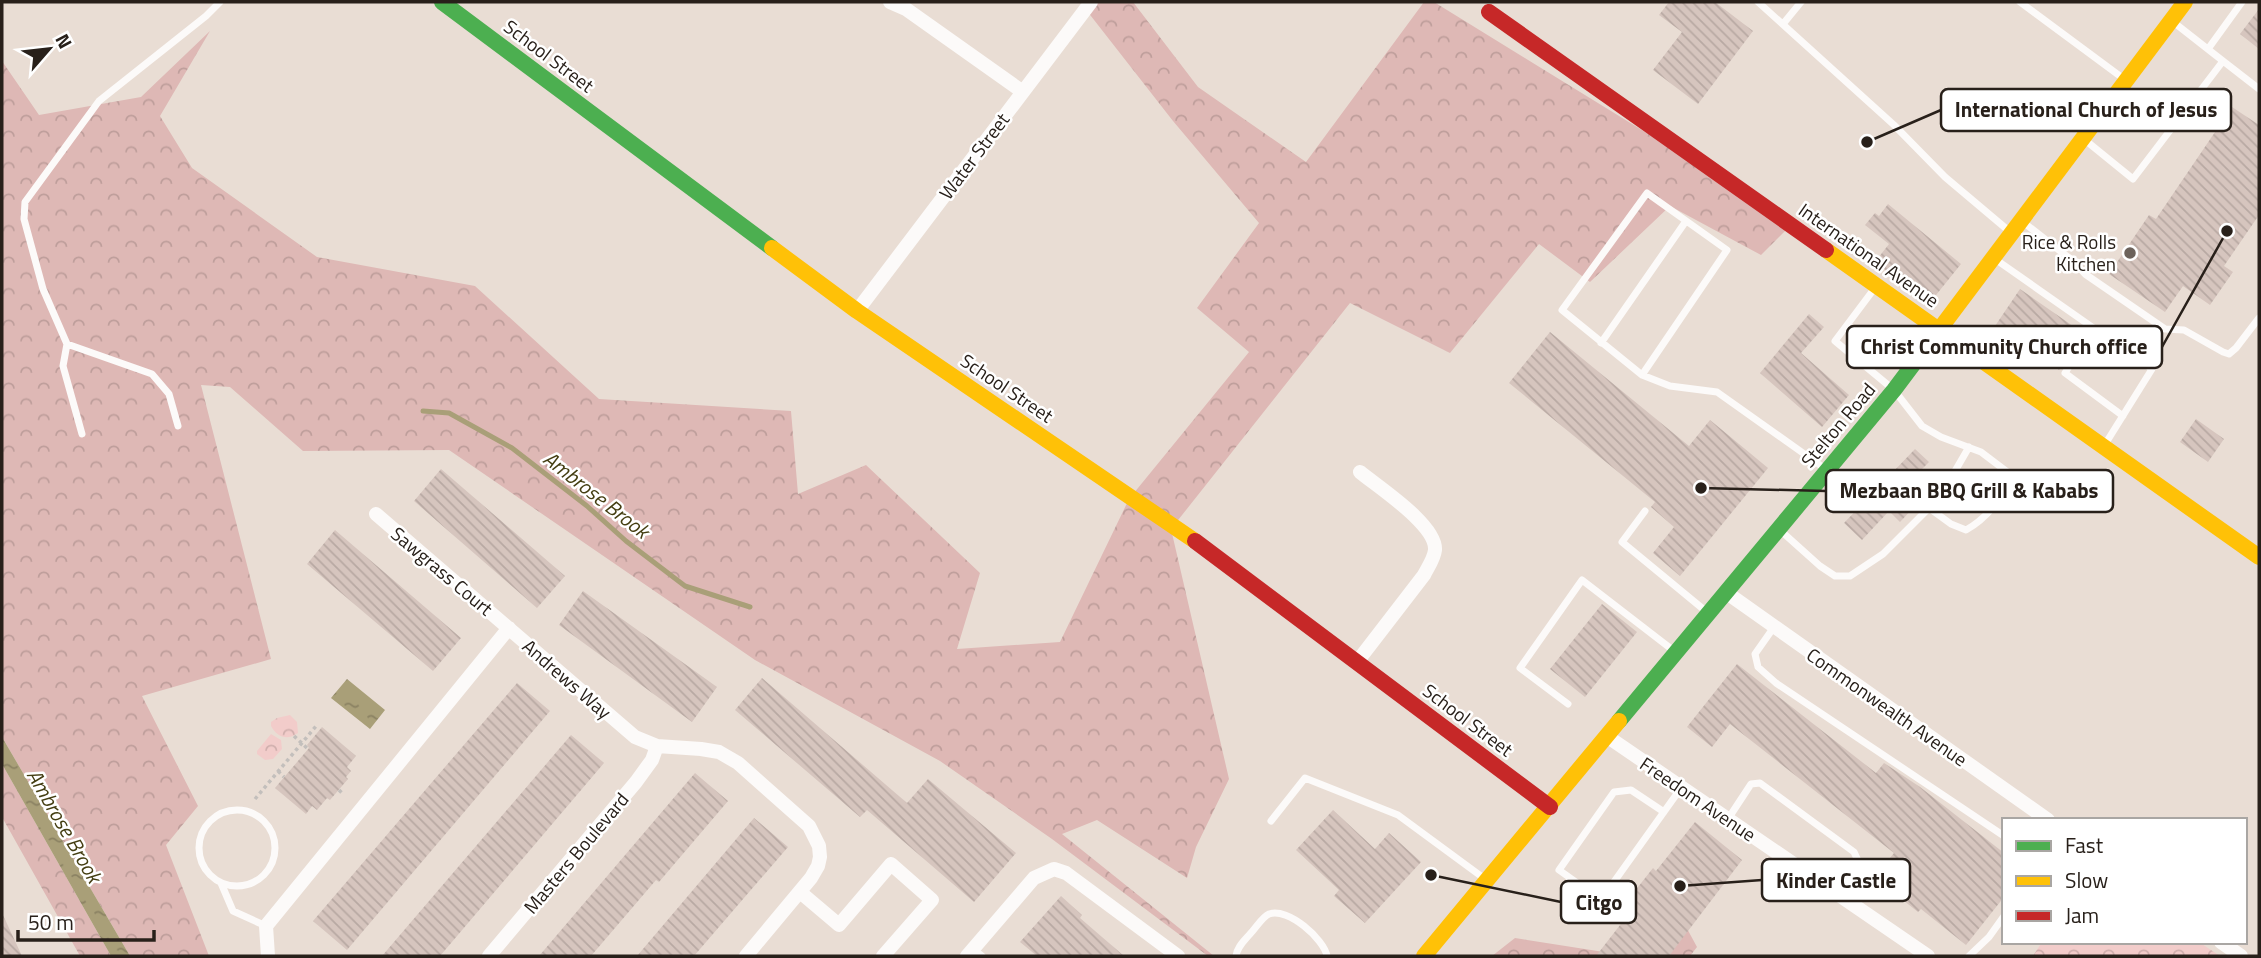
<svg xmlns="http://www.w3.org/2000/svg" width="2261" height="958" font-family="'Titillium Web',sans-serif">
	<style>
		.forest { fill: url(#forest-crowns) }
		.park { fill: url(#park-crowns) }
		.water { fill: url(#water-ripples) }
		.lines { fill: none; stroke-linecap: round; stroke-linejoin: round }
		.stream { stroke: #a99f78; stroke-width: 5 }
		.building { fill: url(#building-back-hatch) }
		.path { stroke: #c3bfbc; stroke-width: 3.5; stroke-dasharray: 3.5 3.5; stroke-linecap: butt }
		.lane { stroke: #fcfaf9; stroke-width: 7 }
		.street { stroke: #fcfaf9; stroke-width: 14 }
		.fast { stroke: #4caf50; stroke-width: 16 }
		.slow { stroke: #ffc107; stroke-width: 16 }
		.jam { stroke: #c62828; stroke-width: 16 }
		.poi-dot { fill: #6c625b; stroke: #fff; stroke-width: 2.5 }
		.labels { text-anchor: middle; stroke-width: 5; stroke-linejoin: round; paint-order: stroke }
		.street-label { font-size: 19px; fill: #28201a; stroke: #fff }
		.poi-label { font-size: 19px; fill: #28201a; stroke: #fff; text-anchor: end }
		.water-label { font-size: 21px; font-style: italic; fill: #443e12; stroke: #fff }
		.leader { fill: none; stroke: #28201a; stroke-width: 2.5 }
		.callout-dot { fill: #28201a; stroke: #fff; stroke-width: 2.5 }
		.callout { fill: #fff; stroke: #28201a; stroke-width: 2.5 }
		.callout-label { font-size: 21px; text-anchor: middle; font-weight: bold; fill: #28201a }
	</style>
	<defs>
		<pattern id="forest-crowns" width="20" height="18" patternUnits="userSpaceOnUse" patternTransform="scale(1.75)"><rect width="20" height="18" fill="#deb8b5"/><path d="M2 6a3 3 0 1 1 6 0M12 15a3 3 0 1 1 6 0" fill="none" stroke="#be9e9b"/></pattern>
		<pattern id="park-crowns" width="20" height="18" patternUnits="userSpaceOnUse" patternTransform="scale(1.75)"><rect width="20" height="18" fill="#f2ccca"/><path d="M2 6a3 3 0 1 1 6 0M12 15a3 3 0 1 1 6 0" fill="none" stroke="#d0afad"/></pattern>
		<pattern id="water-ripples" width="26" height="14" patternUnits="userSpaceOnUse" patternTransform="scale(1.75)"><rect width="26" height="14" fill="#a99f78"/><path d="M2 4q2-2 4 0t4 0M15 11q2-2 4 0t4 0" fill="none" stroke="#8a8162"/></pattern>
		<pattern id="building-back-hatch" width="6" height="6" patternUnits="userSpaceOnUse" patternTransform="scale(1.75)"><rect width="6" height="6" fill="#d6c5be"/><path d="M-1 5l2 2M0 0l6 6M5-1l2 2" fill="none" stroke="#b8a9a3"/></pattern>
	</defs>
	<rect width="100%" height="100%" fill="#e9ddd4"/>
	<path class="forest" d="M1080 2H1133L1198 87 1306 162 1424 2H1434L1793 223 1761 255 1670 206 1590 282 1539 244 1450 353 1350 303 1171 529 1229 779 1196 847 1187 878 1097 820 1062 834 1214 956H1208L1052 839 940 761 755 660 449 450 303 451 230 387 201 385 271 659 142 696 198 806 166 845 209 956H130L2 737V61L39 115 141 97 210 31 160 116 192 168 317 257 475 286 599 399 791 411 798 494 866 465 980 573 957 649 1060 642 1129 499 1249 352 1197 308 1259 223 1173 121Z
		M2 764 111 956H80L2 817Z
		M1684 923 1697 947 1690 956H1492L1515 938 1623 955Z"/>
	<path class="park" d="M290 715 297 722 298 733C287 741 277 737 271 726V722L277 718Z
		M271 734 281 740 282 749 273 759 265 760 257 754V751Z
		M2042 942H2199L2220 956H2033Z"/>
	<path class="water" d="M347 679 385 710 370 729 331 698Z
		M2 737 130 956H111L2 764Z"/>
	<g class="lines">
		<path class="stream" d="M423 411 449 413 512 448 587 506 626 541 685 586 750 607"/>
	</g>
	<path class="building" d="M1669 2H1715L1753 31 1698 104 1653 70 1682 32 1659 15Z
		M2259 9V49L2240 34Z
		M2232 107 2259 125V215L2224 266 2233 272 2210 305 2183 286 2165 312 2109 274 2149 215 2156 219Z
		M1888 204 1961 264 1928 305 1875 262 1889 244 1865 225 1875 213 1879 216Z
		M2020 289 2083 333 2059 370 1995 326Z
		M1809 314 1824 327 1801 353 1849 395 1822 427 1760 373Z
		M1550 332 1689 446 1710 420 1768 468 1680 576 1653 553 1674 527 1651 507 1655 502 1509 383Z
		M2196 419 2224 439 2208 462 2180 442Z
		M1915 449 1929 462 1917 474 1932 488 1900 522 1889 511 1862 540 1844 523Z
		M441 469 565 576 537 608 414 501Z
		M335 530 461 638 433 671 307 564Z
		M583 591 717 687 692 722 559 625Z
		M1602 604 1637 632 1585 697 1550 669Z
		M1737 664 1876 773 1884 763 1920 787 2004 853V897L1966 945 1921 909 1918 912 1874 877 1894 853 1730 724 1712 747 1687 727Z
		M762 678 907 803 928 779 1016 853 974 902 867 810 860 817 735 710Z
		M517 683 550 711 347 950 313 921Z
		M322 727 356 756 347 767 351 771 346 777 348 779 330 800 327 798 317 810 312 806 306 814 275 788 309 748 307 745Z
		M571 735 604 763 497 889 440 956H382Z
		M695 773 728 801 659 882 656 880 591 956H539Z
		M1333 810 1375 849 1389 833 1421 862 1365 923 1334 896 1339 890 1296 850Z
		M754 818 788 847 694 956H637Z
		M1695 822 1742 860 1669 956H1596L1634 907 1627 901 1653 868 1656 871Z
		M1061 896 1082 915 1080 918 1124 956H1037L1020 942Z
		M2 913 22 956H2Z"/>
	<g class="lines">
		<path class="path" d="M294 736 308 749
			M278 771 284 777
			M339 790 342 793
			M255 799 317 725"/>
		<path class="lane" d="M1758 2 1894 125 1945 177 2009 231
			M2020 2 2124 79
			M1783 24 1801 2
			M2208 49 2242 2
			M2223 61 2259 89
			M2085 140 2133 179 2223 61 2172 21
			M2023 222 2073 261 2085 274 2165 329 2184 330 2223 352 2229 354 2236 348 2259 318
			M1995 259 2152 369 2104 446
			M1874 289 1835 341 1894 390 1922 426 1941 437 1981 452 2014 477C2001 498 1988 518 1966 530L1951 524 1929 508
			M2093 328 2065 373 2123 416
			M1601 343 1686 221
			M67 344 152 374 169 394 178 426
			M1642 375 1727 250 1647 193 1562 310 1642 375 1670 386 1717 392 1824 468
			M82 434 63 366 67 344 43 289 24 219 25 202 99 101 206 16 220 2
			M1645 511 1622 542 1708 613
			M1780 530 1820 566 1835 576H1850L1883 554 1929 508 1944 490 1969 447
			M1774 627 1755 654 1758 667 1776 683 2004 836
			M1568 704 1520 668 1582 580 1674 651
			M199 848a38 38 0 1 1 76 0a38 38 0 1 1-76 0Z
			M1664 812 1631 790 1614 792 1559 870 1601 900 1681 788
			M1728 819 1751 784 1760 783 1854 852 1860 865 1862 874 1846 899
			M1271 821 1305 778 1398 815 1485 879
			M221 883 233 911 266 926
			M973 949 982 956
			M1236 956C1237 947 1244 941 1250 934 1256 928 1262 917 1269 914 1288 907 1324 939 1327 956
			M1969 956 1989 937 2004 916"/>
		<path class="street" d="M890 2 906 9 1023 92
			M857 311 1091 2
			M376 514 635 737 657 746 701 749 719 752 738 763 809 826 819 846 820 857 818 866 811 878 746 956
			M1727 593 2048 820
			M1357 662 1424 575C1428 567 1434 559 1435 550 1437 525 1378 487 1360 472
			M1608 737 1928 956
			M800 892 839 925 891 864 932 900 883 956
			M2221 942 2241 956
			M268 956 266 926 509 628
			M489 956 636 782 652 760 657 746
			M967 956 1034 878 1054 869 1066 873 1178 956"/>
		<path class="fast" d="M442 2 772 248
			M1619 721 1894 390 1942 326"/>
		<path class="slow" d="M772 248 857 311 1195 541
			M1826 250 2259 557
			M1942 326 2185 2
			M1424 956 1619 721"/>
		<path class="jam" d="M1489 12 1826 250
			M1195 541 1550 807"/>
	</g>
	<circle class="poi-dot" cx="2130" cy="253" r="7"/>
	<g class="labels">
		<g class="street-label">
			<text transform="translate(549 56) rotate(37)" y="7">School Street</text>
			<text transform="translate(974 156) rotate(-53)" y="7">Water Street</text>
			<text transform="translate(1869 255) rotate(35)" y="7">International Avenue</text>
			<text transform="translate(1007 388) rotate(34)" y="7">School Street</text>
			<text transform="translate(1838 425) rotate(-50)" y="7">Stelton Road</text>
			<text transform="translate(442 571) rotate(40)" y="7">Sawgrass Court</text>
			<text transform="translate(567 679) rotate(41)" y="7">Andrews Way</text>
			<text transform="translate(1887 707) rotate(35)" y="7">Commonwealth Avenue</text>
			<text transform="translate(1468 720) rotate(37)" y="7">School Street</text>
			<text transform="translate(1698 799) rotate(34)" y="7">Freedom Avenue</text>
			<text transform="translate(576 853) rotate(-50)" y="7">Masters Boulevard</text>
		</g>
		<g class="poi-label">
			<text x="2116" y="249">Rice &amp; Rolls<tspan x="2116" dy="22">Kitchen</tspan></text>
		</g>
		<g class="water-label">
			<text transform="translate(596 495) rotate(38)" y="7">Ambrose Brook</text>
			<text transform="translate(64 826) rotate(60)" y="7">Ambrose Brook</text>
		</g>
	</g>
	<path class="leader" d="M1867 142L1941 110M2227 231L2162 347M1701 488L1826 491M1680 886L1762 880M1431 875L1561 902"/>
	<g class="callout-dot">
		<circle cx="1867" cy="142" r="7"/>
		<circle cx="2227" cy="231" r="7"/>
		<circle cx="1701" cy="488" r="7"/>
		<circle cx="1680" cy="886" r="7"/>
		<circle cx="1431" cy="875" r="7"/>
	</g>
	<g class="callout">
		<rect x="1941" y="89" width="290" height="42" rx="7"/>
		<rect x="1847" y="326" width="315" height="42" rx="7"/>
		<rect x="1826" y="470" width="287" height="42" rx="7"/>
		<rect x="1762" y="859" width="148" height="42" rx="7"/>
		<rect x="1561" y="881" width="75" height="42" rx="7"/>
	</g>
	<g class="callout-label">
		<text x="2086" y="117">International Church of Jesus</text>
		<text x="2004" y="354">Christ Community Church office</text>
		<text x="1969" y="498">Mezbaan BBQ Grill &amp; Kababs</text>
		<text x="1836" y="888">Kinder Castle</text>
		<text x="1599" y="910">Citgo</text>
	</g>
	<rect width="2261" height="958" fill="none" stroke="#28201a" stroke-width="7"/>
	<rect x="2002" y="818" width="245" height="126" fill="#ffffff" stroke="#a9a6a3" stroke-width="2"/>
	<rect x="2016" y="841" width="35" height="10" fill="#4caf50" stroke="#a9a6a3" stroke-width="2"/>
	<text x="2065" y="853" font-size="21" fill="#28201a">Fast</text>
	<rect x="2016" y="876" width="35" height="10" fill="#ffc107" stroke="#a9a6a3" stroke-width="2"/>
	<text x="2065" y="888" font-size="21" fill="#28201a">Slow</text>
	<rect x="2016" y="911" width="35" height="10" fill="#c62828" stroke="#a9a6a3" stroke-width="2"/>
	<text x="2065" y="923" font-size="21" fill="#28201a">Jam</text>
	<g transform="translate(49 49) rotate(62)" stroke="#ffffff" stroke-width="5" paint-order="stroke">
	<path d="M0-5L12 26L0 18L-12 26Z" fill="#28201a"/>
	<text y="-10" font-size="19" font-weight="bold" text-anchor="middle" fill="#28201a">N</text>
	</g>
	<path d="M18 930v10h136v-10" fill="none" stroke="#28201a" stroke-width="3.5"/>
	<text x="28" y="930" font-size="21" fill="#28201a" stroke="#ffffff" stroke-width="5" paint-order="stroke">50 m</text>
</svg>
